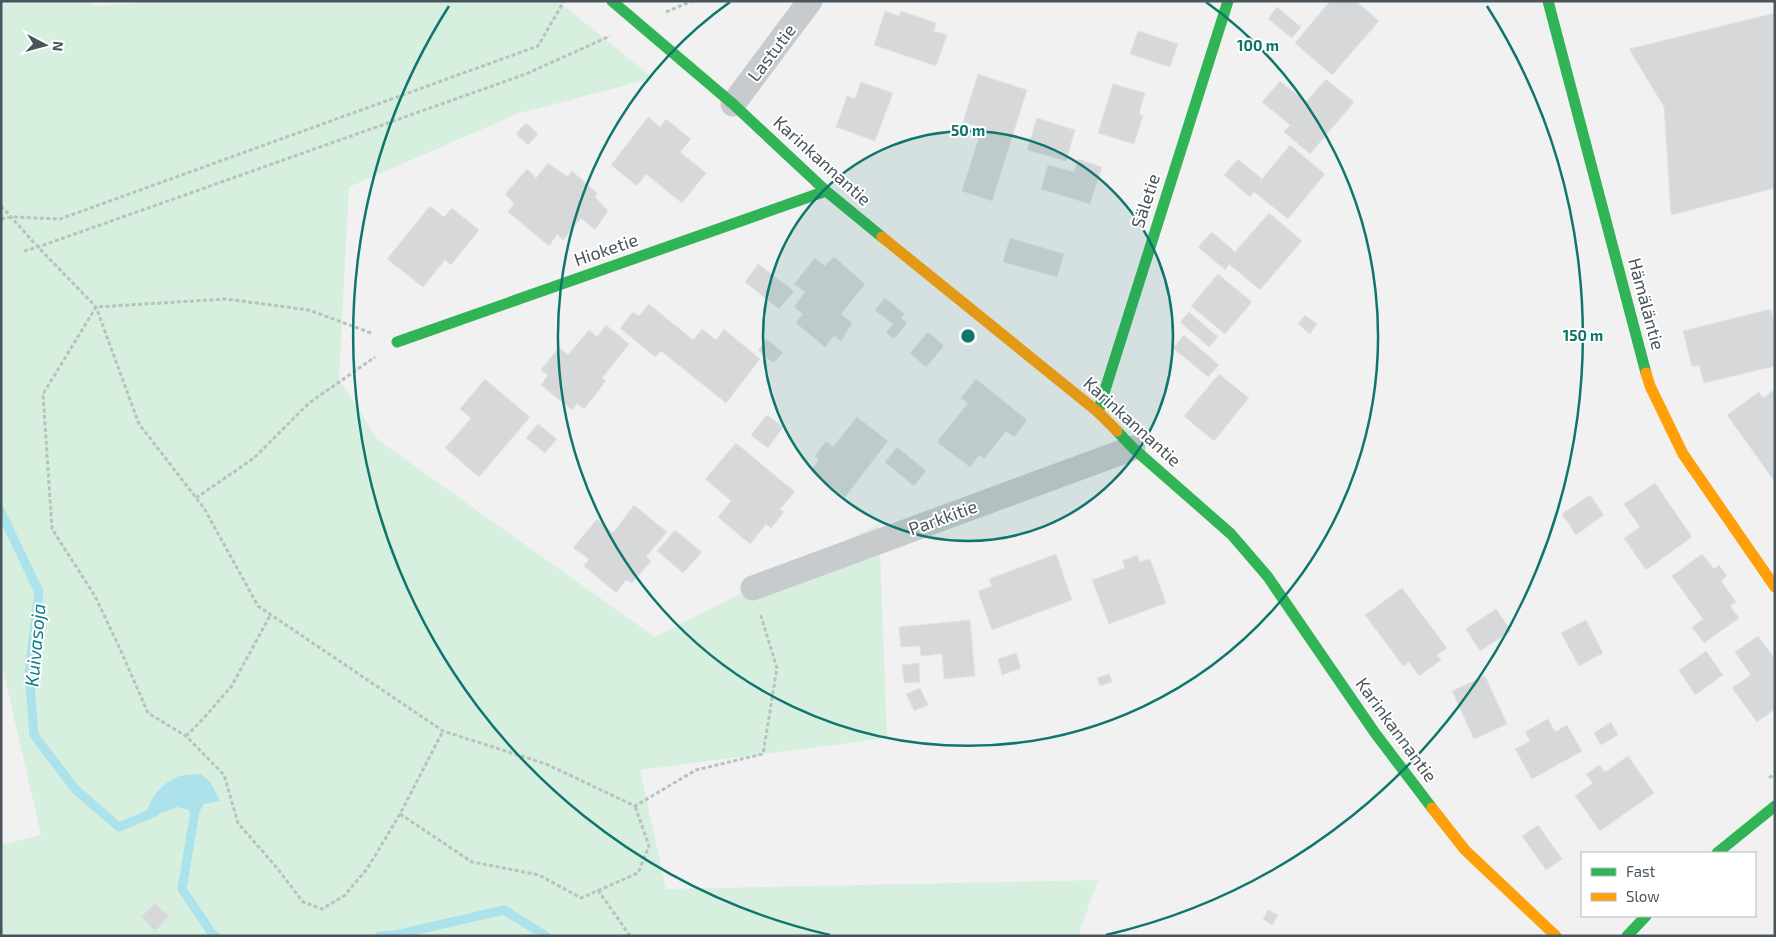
<svg xmlns="http://www.w3.org/2000/svg" width="1776" height="937" font-family="'Exo 2',sans-serif">
	<style>
		.green { fill: #d7efdf }
		.water { fill: #ace2eb }
		.lines { fill: none; stroke-linecap: round; stroke-linejoin: round }
		.stream { stroke: #ace2eb; stroke-width: 9 }
		.building { fill: #d7d8d9; stroke: #e2e3e4 }
		.path { stroke: #b8c3bf; stroke-width: 3; stroke-dasharray: 4 2.5; stroke-linecap: butt }
		.street { stroke: #c8cbcd; stroke-width: 25 }
		.fast { stroke: #30b455; stroke-width: 11 }
		.slow { stroke: #ff9f0a; stroke-width: 11 }
		.ring { fill: none; stroke: #0f766e; stroke-width: 2.5 }
		.labels { text-anchor: middle; stroke-width: 4; stroke-linejoin: round; paint-order: stroke }
		.street-label { font-size: 18px; fill: #49545d; stroke: #fff }
		.water-label { font-size: 19px; font-style: italic; fill: #127c90; stroke: #fff }
		.centre { fill: #0f766e; stroke: #fff; stroke-width: 2.5 }
		.ring-label { font-size: 15px; text-anchor: middle; font-weight: bold; fill: #0f766e; stroke: #fff; stroke-width: 4; stroke-linejoin: round; paint-order: stroke }
	</style>
	<rect width="100%" height="100%" fill="#f1f1f1"/>
	<path class="green" d="M1 1H90L92 6 179 1H558L653 78 517 114 349 187 339 379 378 440 655 637 879 524 887 738 640 770 666 889 1098 880 1078 936H1V845L41 835 1 661Z"/>
	<path class="water" d="M201 774 211 783 220 801 204 804 193 822 189 810 177 807 144 820C149 802 158 785 177 777 184 774 194 775 201 774Z"/>
	<g class="lines">
		<path class="stream" d="M1 512 39 592 29 672 34 735 75 789 119 827 155 812
			M195 811 182 889 213 935 216 936
			M379 936 395 935 504 910 546 936"/>
	</g>
	<path class="building" d="M1330 1H1356L1379 21 1332 75 1295 43Z
		M1277 7 1301 27 1292 38 1268 19Z
		M885 11 899 16 901 11 936 23 934 31 947 35 936 66 874 45Z
		M1775 13V188L1671 215 1664 107 1629 49Z
		M1138 31 1178 44 1170 67 1130 54Z
		M978 74 1027 90 992 201 962 191 982 128 963 122Z
		M1326 79 1354 102 1310 154 1284 132 1290 125 1262 102 1280 81 1306 102Z
		M861 82 893 93 875 141 836 127 847 96 855 99Z
		M1113 84 1145 93 1139 114 1143 116 1134 144 1098 133Z
		M648 117 660 127 666 119 691 139 680 152 706 173 682 203 646 174 637 186 611 165Z
		M1037 118 1075 130 1066 161 1027 150Z
		M526 123 538 134 528 145 516 134Z
		M1290 145 1325 174 1288 219 1254 192 1250 197 1224 175 1238 159 1262 179Z
		M1078 159 1102 167 1090 204 1041 189 1048 165 1074 172Z
		M548 163 568 177 572 171 597 193 595 197 608 211 595 230 581 218 563 240 557 234 549 246 508 212 514 203 505 194 527 169 536 178Z
		M430 206 444 217 452 208 479 230 451 265 445 260 423 287 387 259Z
		M1269 213 1302 241 1260 290 1229 264 1225 270 1198 247 1212 232 1235 252Z
		M1010 238 1064 254 1057 277 1003 262Z
		M834 257 865 284 841 314 852 323 841 341 834 336 825 347 796 323 803 314 794 307 805 292 794 284 815 258 825 266Z
		M758 264 794 291 779 309 745 282Z
		M1218 274 1252 302 1225 334 1191 306Z
		M885 298 905 314 901 318 907 323 894 339 886 333 893 324 875 310Z
		M649 304 693 340 702 329 716 340 724 329 760 359 726 403 661 351 655 357 620 328 633 312 639 316Z
		M1771 309 1775 325V366L1704 383 1699 365 1692 367 1683 331Z
		M1189 312 1218 337 1209 347 1180 322Z
		M1305 315 1317 324 1310 334 1298 324Z
		M606 325 629 344 602 378 606 381 584 409 577 404 572 410 541 385 548 375 541 370 559 347 568 355 589 330 597 337Z
		M928 332 944 346 926 367 910 353Z
		M1184 335 1219 365 1208 377 1173 348Z
		M767 339 783 353 773 363 758 350Z
		M1219 374 1249 398 1214 441 1184 416Z
		M485 379 530 417 479 477 445 448 471 418 460 409Z
		M976 379 1027 420 1014 437 1006 431 984 459 979 455 970 467 937 442 968 403 961 398Z
		M1774 390H1775V482L1727 415 1759 392 1763 398Z
		M767 415 783 427 768 448 751 435Z
		M857 417 888 441 845 497 811 471 819 460 815 456 826 441 833 447Z
		M538 424 557 439 545 453 526 438Z
		M736 443 795 492 780 509 784 512 771 528 766 524 750 544 718 517 731 501 705 479Z
		M897 447 926 471 914 486 885 462Z
		M1655 483 1692 537 1646 570 1624 538 1640 527 1624 504Z
		M1590 495 1604 515 1576 535 1562 514Z
		M634 505 667 532 646 557 651 561 632 583 626 580 616 593 584 566 589 559 573 548 597 519 613 533Z
		M675 530 702 552 683 573 657 551Z
		M1056 554 1072 600 992 630 978 591 992 586 989 579Z
		M1702 554 1714 569 1719 565 1727 576 1721 581 1736 602 1730 606 1739 618 1704 643 1692 627 1703 619 1672 576Z
		M1137 555 1140 562 1150 559 1166 603 1109 624 1092 580 1125 568 1122 561Z
		M1402 588 1447 648 1437 655 1441 660 1419 676 1409 662 1403 666 1365 615Z
		M1496 609 1511 631 1480 651 1466 629Z
		M970 620 975 676 944 679 942 654 921 656 920 646 901 647 899 627Z
		M1586 620 1603 653 1579 666 1561 633Z
		M1758 636 1775 659V709L1757 722 1732 688 1751 675 1735 652Z
		M1706 651 1723 675 1695 695 1679 670Z
		M1016 653 1021 668 1002 675 998 659Z
		M919 663 920 682 904 683 902 665Z
		M1109 674 1112 682 1100 686 1097 678Z
		M1485 676 1507 724 1474 739 1452 691Z
		M920 688 928 705 914 711 906 694Z
		M1548 719 1555 732 1567 725 1582 751 1532 779 1515 749 1530 741 1525 732Z
		M1611 722 1618 735 1601 745 1594 733Z
		M1628 756 1654 793 1600 831 1575 796 1593 783 1586 774 1599 765 1605 772Z
		M1538 825 1562 859 1546 870 1522 836Z
		M155 903 169 916 155 931 141 917Z
		M1268 910 1278 915 1272 925 1263 919Z"/>
	<g class="lines">
		<path class="path" d="M666 12 692 1
			M1 206 38 247 96 307 139 424 204 508 258 606 443 731 546 764 635 806 696 770 763 754 777 668 760 613
			M1 219 12 217 60 219 538 46 564 1
			M24 251 38 247 526 74 610 36
			M371 333 309 310 226 299 96 307 43 394 52 529 95 596 121 651 148 713 186 736 224 775 238 823 277 868 303 902 322 909 344 896 367 869 400 814 443 731
			M196 498 254 458 309 403 375 357
			M186 736 203 719 231 687 271 614
			M1769 778 1775 774
			M400 814 472 862 539 875 581 898 638 873 649 846 635 806
			M598 890 630 936"/>
		<path class="street" d="M733 104 810 1
			M753 588 1133 448"/>
		<path class="fast" d="M612 1 733 104 826 191 882 237
			M1548 1 1646 373
			M397 342 826 191
			M1098 412 1228 1
			M1117 431 1133 448 1231 534 1268 577 1375 733 1432 808
			M1717 853 1775 806
			M1627 936 1646 916"/>
		<path class="slow" d="M882 237 1098 412 1117 431
			M1646 373 1650 386 1683 454 1775 587
			M1432 808 1465 850 1556 936"/>
	</g>
	<circle cx="968" cy="336" r="205" fill="#0f766e" fill-opacity=".12"/>
	<g class="ring">
		<circle cx="968" cy="336" r="205"/>
		<path d="M1206 2A410 410 0 1 1 730 2"/>
		<path d="M830 935A615 615 0 0 1 449 6M1487 6A615 615 0 0 1 1106 935"/>
	</g>
	<g class="labels">
		<g class="street-label">
			<text transform="translate(772 53) rotate(-53)" y="6">Lastutie</text>
			<text transform="translate(822 161) rotate(42)" y="6">Karinkannantie</text>
			<text transform="translate(1146 201) rotate(-72)" y="6">Säletie</text>
			<text transform="translate(606 250) rotate(-19)" y="6">Hioketie</text>
			<text transform="translate(1646 304) rotate(75)" y="6">Hämäläntie</text>
			<text transform="translate(1132 422) rotate(42)" y="6">Karinkannantie</text>
			<text transform="translate(943 518) rotate(-20)" y="6">Parkkitie</text>
			<text transform="translate(1396 730) rotate(54)" y="6">Karinkannantie</text>
		</g>
		<g class="water-label">
			<text transform="translate(35 645) rotate(-85)" y="7">Kuivasoja</text>
		</g>
	</g>
	<circle cx="968" cy="336" r="8" class="centre"/>
	<g class="ring-label">
		<text x="1258" y="51">100 m</text>
		<text x="968" y="136">50 m</text>
		<text x="1583" y="341">150 m</text>
	</g>
	<rect width="1776" height="937" fill="none" stroke="#49545d" stroke-width="5"/>
	<rect x="1581" y="852" width="175" height="65" fill="#ffffff" stroke="#b6bbbe"/>
	<rect x="1591" y="868" width="25" height="8" fill="#30b455" stroke="#b6bbbe"/>
	<text x="1626" y="877" font-size="15" fill="#49545d">Fast</text>
	<rect x="1591" y="893" width="25" height="8" fill="#ff9f0a" stroke="#b6bbbe"/>
	<text x="1626" y="902" font-size="15" fill="#49545d">Slow</text>
	<g transform="translate(45 45) rotate(96)" stroke="#ffffff" stroke-width="4" paint-order="stroke">
	<path d="M0-4L9 19L0 12L-9 19Z" fill="#49545d"/>
	<text y="-8" font-size="14" font-weight="bold" text-anchor="middle" fill="#49545d">N</text>
	</g>
</svg>
